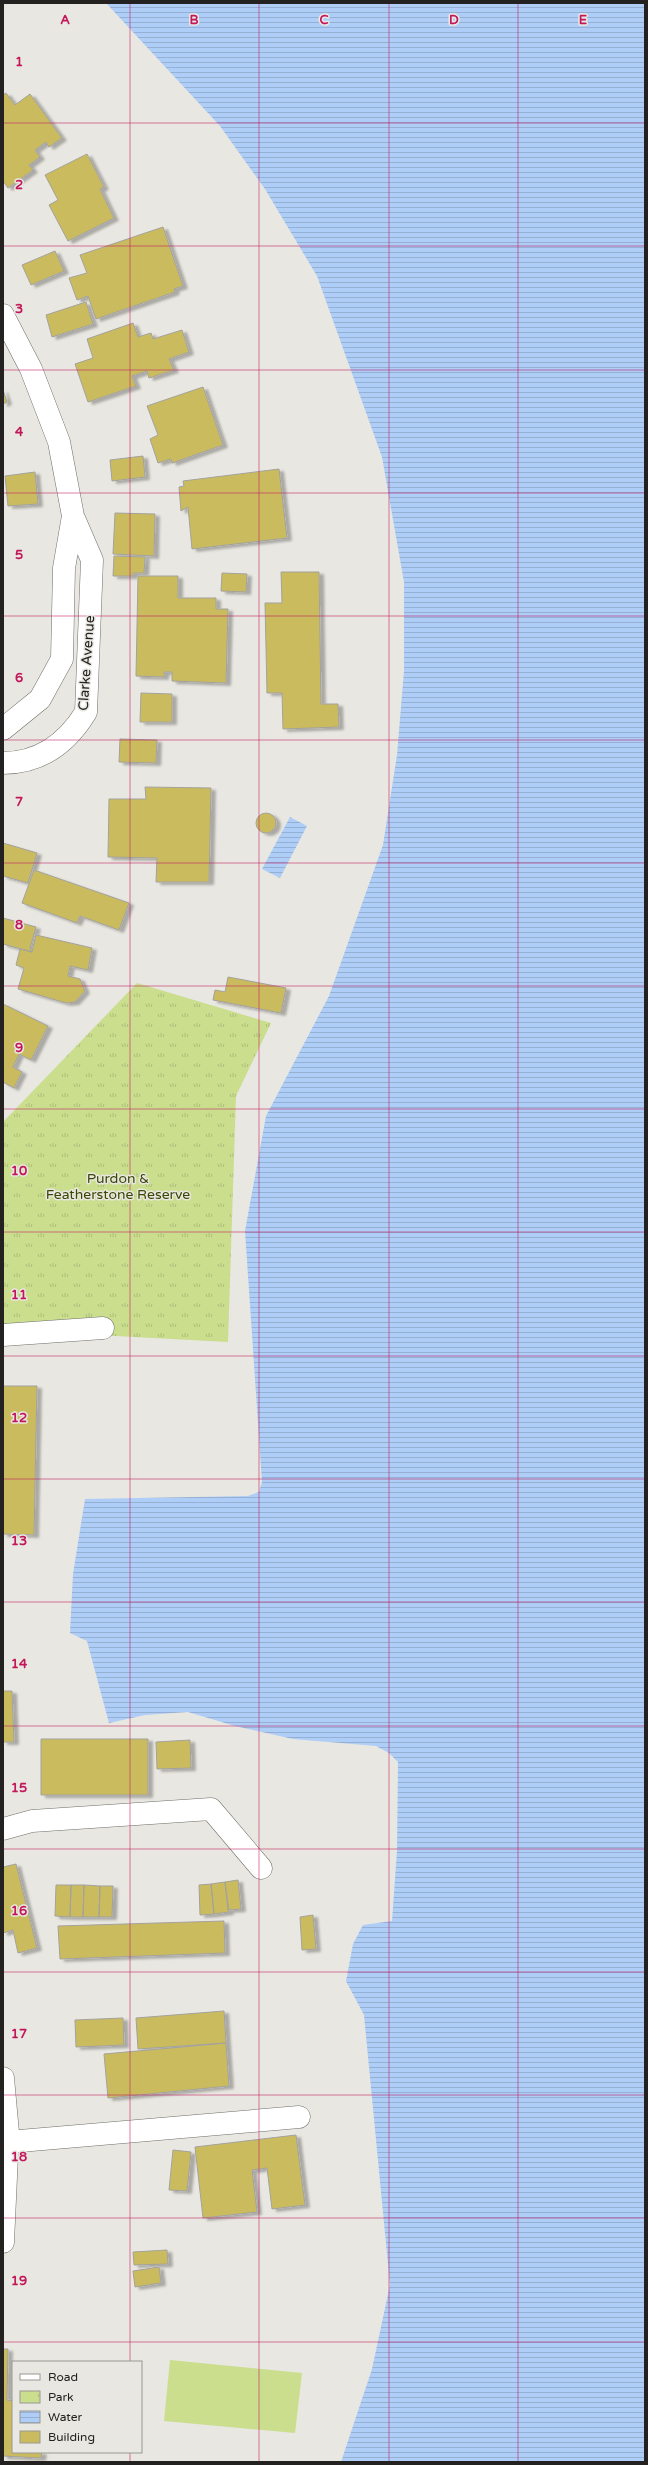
<svg xmlns="http://www.w3.org/2000/svg" width="648" height="2465" font-family="'Varela Round',sans-serif">
	<style>
		.green { fill: #cade8d }
		.park { fill: url(#park-tufts) }
		.water { fill: url(#water-rules) }
		.building { fill: #cbbb5f; stroke: #a3a29c; filter: url(#shadow) }
		.lines { fill: none; stroke-linecap: round; stroke-linejoin: round }
		.minor-casing { stroke: #6f6e68; stroke-width: 23 }
		.minor { stroke: #fff; stroke-width: 22 }
		.grid { fill: none; stroke: #c2185b; stroke-width: 1; stroke-opacity: 0.55 }
		.labels { text-anchor: middle; stroke-width: 3; stroke-linejoin: round; paint-order: stroke }
		.street-label { font-size: 14px; fill: #232220; stroke: #e8e7e1 }
		.park-label { font-size: 14px; fill: #3b4703; stroke: #e8e7e1 }
		.grid-label { font-size: 13px; text-anchor: middle; font-weight: bold; fill: #c2185b; stroke: #e8e7e1; stroke-width: 3; stroke-linejoin: round; paint-order: stroke }
	</style>
	<defs>
		<pattern id="park-tufts" width="24" height="20" patternUnits="userSpaceOnUse"><rect width="24" height="20" fill="#cade8d"/><path d="M3 7l-1-3M5 7V3M7 7l1-3M15 17l-1-3M17 17v-4M19 17l1-3" fill="none" stroke="#adbe79"/></pattern>
		<pattern id="water-rules" width="6" height="5" patternUnits="userSpaceOnUse"><rect width="6" height="5" fill="#aecdf7"/><path d="M0 2.5h6" fill="none" stroke="#95b0d3"/></pattern>
		<filter id="shadow"><feDropShadow dx="4.5" dy="2.5" stdDeviation="1" flood-color="#0004"/></filter>
	</defs>
	<rect width="100%" height="100%" fill="#e8e7e1"/>
	<path class="green" d="M170 2360 302 2373 295 2433 164 2421Z"/>
	<path class="park" d="M137 983 271 1023 236 1096 228 1342 3 1330V1122Z"/>
	<path class="water" d="M106 3H645V2462H341L372 2369 390 2285 364 2015 346 1981 353 1944 363 1925 392 1921 397 1851 398 1762 389 1753 376 1746 293 1739 235 1726 188 1712 145 1715 109 1723 87 1641 70 1633 73 1574 85 1499 248 1496 259 1492 262 1482 245 1231 266 1116 329 996 383 845 397 755 404 671V582L382 457 317 276 265 189 220 126Z
		M290 817 307 826 280 878 262 869Z"/>
	<path class="building" d="M6 93 15 105 30 94 62 138 49 147 46 142 35 150 40 157 29 165 33 170 8 188 3 181V95Z
		M87 154 104 187 100 189 114 218 68 241 49 205 58 200 45 175Z
		M163 227 183 286 174 289 175 292 96 319 88 296 77 300 69 278 87 273 80 255Z
		M55 251 64 271 31 285 22 265Z
		M86 302 93 324 52 337 46 315Z
		M133 323 138 337 151 333 153 339 182 330 189 352 169 359 174 370 149 378 147 371 132 376 136 386 88 402 75 364 93 358 87 339Z
		M203 387 223 445 172 463 171 459 158 463 150 439 158 435 147 406Z
		M3 390 7 402 3 404Z
		M143 456 145 477 112 481 110 460Z
		M279 469 287 538 192 549 188 507 181 511 179 487 184 486 183 481Z
		M35 472 38 504 8 506 5 476Z
		M115 513 155 514 154 556 113 554Z
		M114 556 145 557 144 573H133V576H113Z
		M281 572H319L321 704H338L339 727 283 729 282 693H267L265 603H282Z
		M222 573 247 574 246 592 221 591Z
		M138 576H178V598H216V609H228L226 683 172 681V672H164V677L136 676Z
		M141 693 172 694V722H140Z
		M120 739 157 740 156 763 119 762Z
		M145 787 211 788 209 882H156L157 858 108 857 109 799H146Z
		M256 823a10 10 0 1 1 20 0a10 10 0 1 1-20 0Z
		M3 843 37 853 28 883 3 876Z
		M34 870 129 903 119 930 80 916 77 923 22 903Z
		M3 918 36 927 30 948 32 952 3 944Z
		M36 935 92 948 88 970 70 966 68 976 80 979 85 991 75 1002 66 1003 18 989 24 968 16 965 20 949 32 952Z
		M228 977 286 988 281 1013 213 1000 215 990 225 992Z
		M3 1004 48 1026 31 1060 19 1054 13 1067 22 1072 14 1088 3 1082Z
		M3 1386H37L34 1535 3 1534Z
		M3 1691H12L14 1742H3Z
		M41 1739H148V1795H41Z
		M190 1740 191 1768 157 1769 156 1742Z
		M16 1864 37 1948 18 1953 13 1930 3 1933V1867Z
		M238 1880 241 1909 228 1910 225 1882Z
		M225 1882 229 1912 214 1914 211 1884Z
		M211 1884 214 1914 200 1915 199 1885Z
		M56 1885H71L70 1917 55 1916Z
		M71 1885H84L83 1917H70Z
		M84 1885 100 1886 99 1917H83Z
		M100 1886H113L112 1917H99Z
		M313 1915 316 1949 302 1950 300 1917Z
		M224 1921 225 1953 60 1959 58 1926Z
		M224 2011 226 2043 138 2049 136 2018Z
		M123 2018 124 2045 76 2047 75 2020Z
		M226 2043 229 2086 108 2098 104 2054Z
		M296 2135 305 2205 272 2209 267 2168 252 2170 257 2212 203 2218 195 2147Z
		M173 2150 191 2152 187 2191 169 2190Z
		M167 2250 168 2264 134 2265 133 2252Z
		M159 2267 161 2283 135 2287 133 2271Z
		M3 2349H8L7 2400 13 2401V2452H42L41 2458 3 2456Z"/>
	<g class="lines">
		<g class="minor-casing">
			<path id="minor" d="M3 315 31 369 59 442 73 516 92 560 86 712C67 743 40 763 3 763
				M3 729 40 699 62 659 64 568 73 516
				M3 1335 103 1328
				M3 1829 32 1821 211 1809 261 1868
				M3 2078 8 2133 3 2242
				M8 2142 299 2117"/>
		</g>
		<use href="#minor" class="minor"/>
	</g>
	<path class="grid" d="M130 3V2362M259 3V2462M389 3V2462M518 3V2462M3 123H645M3 246H645M3 370H645M3 493H645M3 616H645M3 740H645M3 863H645M3 986H645M3 1109H645M3 1232H645M3 1356H645M3 1479H645M3 1602H645M3 1726H645M3 1849H645M3 1972H645M3 2095H645M3 2218H645M3 2342H645M130 2452V2462"/>
	<g class="labels">
		<g class="street-label">
			<text transform="translate(86 663) rotate(-86)" y="5">Clarke Avenue</text>
		</g>
		<g class="park-label">
			<text x="118" y="1183">Purdon &amp;<tspan x="118" dy="16">Featherstone Reserve</tspan></text>
		</g>
	</g>
	<g class="grid-label">
		<text x="65" y="24">A</text>
		<text x="194" y="24">B</text>
		<text x="324" y="24">C</text>
		<text x="454" y="24">D</text>
		<text x="583" y="24">E</text>
		<text x="19" y="66">1</text>
		<text x="19" y="189">2</text>
		<text x="19" y="313">3</text>
		<text x="19" y="436">4</text>
		<text x="19" y="559">5</text>
		<text x="19" y="682">6</text>
		<text x="19" y="806">7</text>
		<text x="19" y="929">8</text>
		<text x="19" y="1052">9</text>
		<text x="19" y="1175">10</text>
		<text x="19" y="1299">11</text>
		<text x="19" y="1422">12</text>
		<text x="19" y="1545">13</text>
		<text x="19" y="1668">14</text>
		<text x="19" y="1792">15</text>
		<text x="19" y="1915">16</text>
		<text x="19" y="2038">17</text>
		<text x="19" y="2161">18</text>
		<text x="19" y="2285">19</text>
	</g>
	<rect width="648" height="2465" fill="none" stroke="#232220" stroke-width="8"/>
	<rect x="12" y="2361" width="130" height="92" fill="#e8e7e1" stroke="#999894"/>
	<rect x="20" y="2374" width="20" height="6" fill="#ffffff" stroke="#999894"/>
	<text x="48" y="2381" font-size="12" fill="#232220">Road</text>
	<rect x="20" y="2391" width="20" height="12" fill="url(#park-tufts)" stroke="#999894"/>
	<text x="48" y="2401" font-size="12" fill="#232220">Park</text>
	<rect x="20" y="2411" width="20" height="12" fill="url(#water-rules)" stroke="#999894"/>
	<text x="48" y="2421" font-size="12" fill="#232220">Water</text>
	<rect x="20" y="2431" width="20" height="12" fill="#cbbb5f" stroke="#999894"/>
	<text x="48" y="2441" font-size="12" fill="#232220">Building</text>
</svg>
